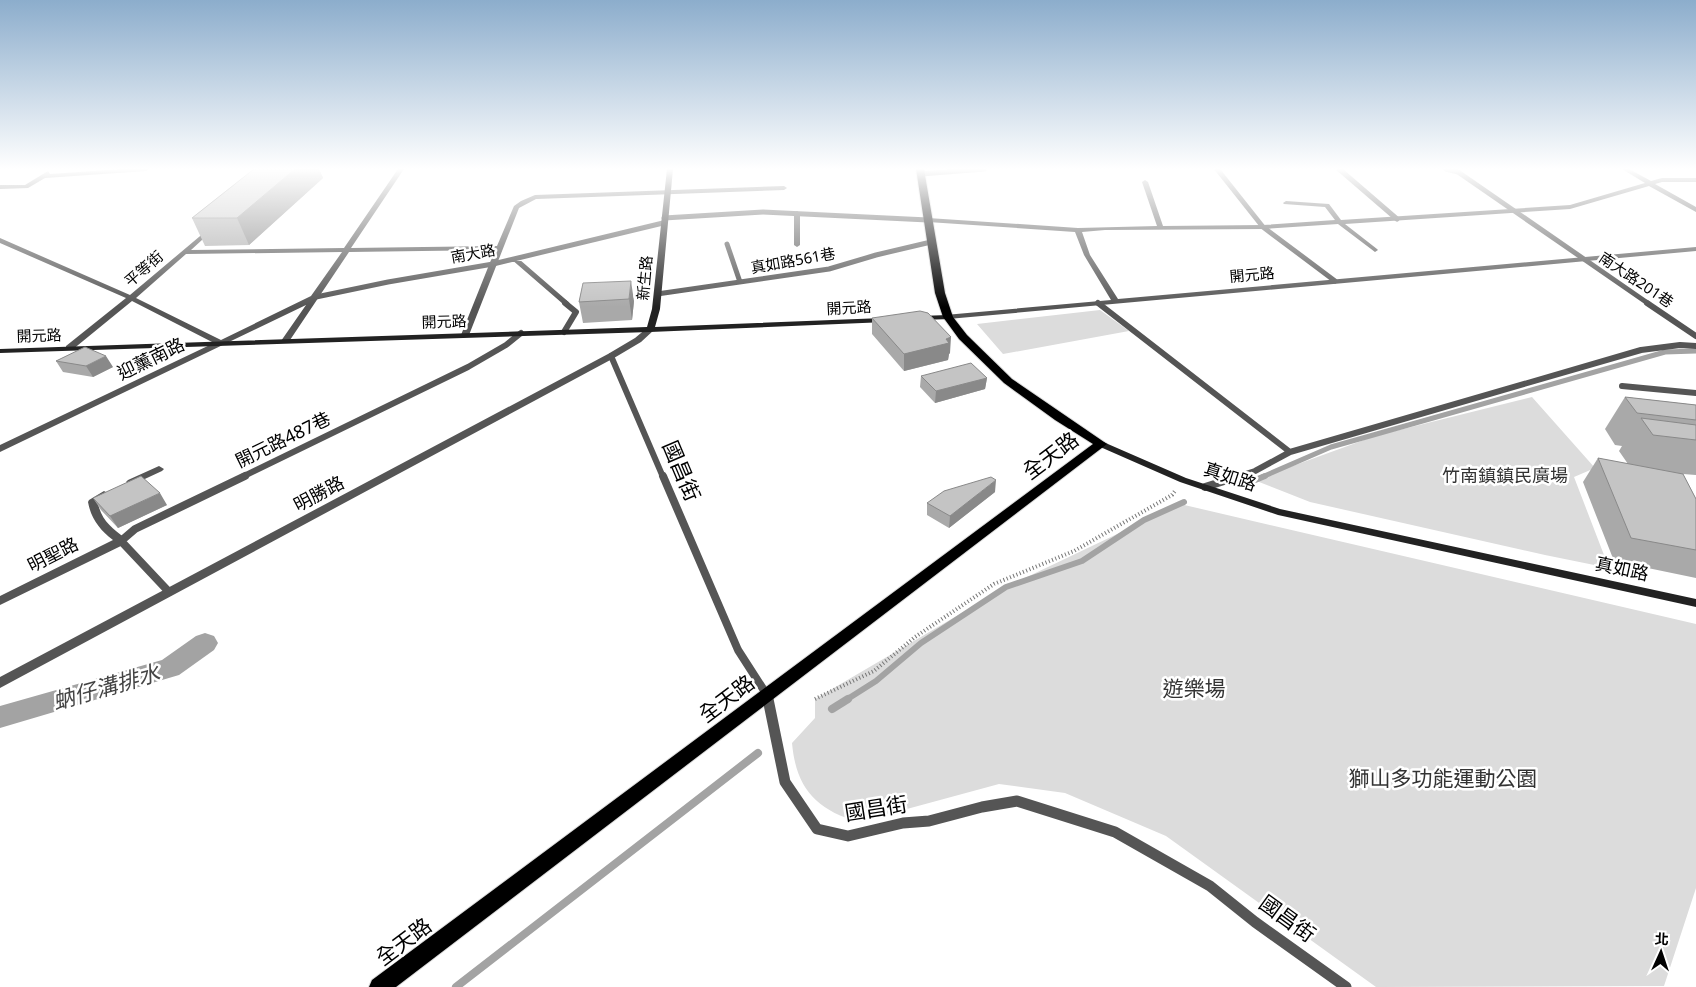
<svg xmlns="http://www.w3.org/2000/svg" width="1696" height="987" font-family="'Noto Sans','Noto Sans TC',sans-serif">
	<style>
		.green { fill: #dcdcdc }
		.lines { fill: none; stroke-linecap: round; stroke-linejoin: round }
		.stream-far2 { stroke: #a3a3a3; stroke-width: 5 }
		.stream-far1 { stroke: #a3a3a3; stroke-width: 6 }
		.stream { stroke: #a3a3a3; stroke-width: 8 }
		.canal { fill: #a3a3a3; fill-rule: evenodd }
		.primary-casing { stroke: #dbdbdb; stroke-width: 2 }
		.path { stroke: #777; stroke-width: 4; stroke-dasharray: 1 2.5; stroke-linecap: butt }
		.lane-far3 { stroke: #555; stroke-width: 5 }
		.lane-far2 { stroke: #555; stroke-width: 6 }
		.lane-far1 { stroke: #555; stroke-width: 8 }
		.lane { stroke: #555; stroke-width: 11 }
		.street { fill: #555; fill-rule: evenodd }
		.secondary { fill: #222; fill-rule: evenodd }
		.primary { fill: #000; fill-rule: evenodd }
		.wall { fill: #a9a9a9 }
		.shaded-wall { fill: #898989 }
		.building { fill: #c4c4c4; stroke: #898989 }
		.labels { text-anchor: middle; stroke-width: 5; stroke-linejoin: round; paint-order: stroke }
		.far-street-label { font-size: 15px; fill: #000; stroke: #fff }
		.street-label { font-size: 18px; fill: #000; stroke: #fff }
		.park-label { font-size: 18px; fill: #333; stroke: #fff }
		.near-street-label { font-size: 21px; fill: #000; stroke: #fff }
		.near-park-label { font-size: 21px; fill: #333; stroke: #fff }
		.near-water-label { font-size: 22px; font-style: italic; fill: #444; stroke: #fff }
	</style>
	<rect width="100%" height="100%" fill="#fff"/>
	<path class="green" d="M1100 310 1129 331 1003 354 977 324Z
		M1532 397 1595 468 1574 477 1609 568 1545 555 1310 502 1254 480 1375 436Z
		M1180 504 1696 624V888L1664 986 1376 987 1166 836 1065 793 999 784 859 822C816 810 796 788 792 743L815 718V699L1006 587Z"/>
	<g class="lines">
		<path class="stream-far2" d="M1262 477 1331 447 1665 352 1696 351"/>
		<path class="stream-far1" d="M1248 483 1265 476
			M846 700 876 681 921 643 1006 587 1082 561 1144 520 1184 502"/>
		<path class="stream" d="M832 709 848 699
			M456 987 758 753"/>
		<path class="canal" d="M205 633 214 636 218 643 214 650 179 675 0 728V706L162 660 196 636Z"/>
		<g class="primary-casing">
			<path id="primary" d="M916 169H924L945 293 953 317 967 335 1012 379 1107 444 396 987H369L372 980 1093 444 1055 420 1004 383 959 339 943 317 935 293Z"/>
		</g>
		<path class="path" d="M815 699 874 671 915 637 994 584 1074 551 1172 495 1175 491"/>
		<path class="lane-far3" d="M1217 169 1263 227 1335 281
			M1339 169 1397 219
			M1446 169 1458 172 1649 304
			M921 174 984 169
			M664 218 763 212 928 220
			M727 244 740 282
			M515 259 567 304
			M657 294 829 269 876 255 931 242
			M316 297 388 282 493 264 663 223"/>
		<path class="lane-far2" d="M1098 303 1290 452
			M1647 303 1696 336
			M564 332 576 312 565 303
			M611 356 663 477
			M1622 386 1696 393
			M242 477 468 367 506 345 521 333
			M1236 477 1255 471 1290 452 1641 350 1680 345 1696 346"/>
		<path class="lane-far1" d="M663 476 738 650 767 695 768 700
			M1205 487 1240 476
			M169 592 121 541 135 529 245 476"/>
		<path class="lane" d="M768 699 785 782 817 829 848 836 903 823 929 821 982 807 1017 801 1115 832 1210 886 1255 922 1346 987"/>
		<path class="street" d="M123 169H149L146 171 45 178 28 188 0 189V185H25L48 171 50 174Z
			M398 169H404L351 248 497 246 514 206 521 201 535 195 784 186 787 188 784 190 536 199 519 208 469 335 465 337 461 335 495 250 349 252 288 343H285L281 341 306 305 0 452V445L214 343 132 301 72 350H66V346L126 298 0 243V238L130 295 212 226 214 227V229L191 250 344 248ZM342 252 311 296 221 340 136 298 186 254Z
			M1622 169H1629L1651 181 1662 178H1696V182H1662L1655 184 1696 207V212L1649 186 1570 209 1345 224 1377 249 1378 250 1375 252 1338 224 1263 229 1105 230 1082 232 1090 255 1118 299 1696 247V251L948 319 944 317 945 315 1111 300 1084 255 1075 232 928 222 925 220 928 218 1078 228 1157 226 1142 182 1145 180 1148 182 1163 226 1263 225 1335 220 1325 207 1284 204 1283 203 1286 201 1329 204 1341 220 1570 205 1645 183Z
			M797 211 800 213V245L797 247 794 245V213Z
			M647 328H653L654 330 641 342 614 358 0 688V677L608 354 635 338Z
			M159 466 164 469 162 471 134 484H128L126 482 128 480Z
			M104 491 109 494 98 503C101 520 112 528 125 538L126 541 125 544 0 605V596L113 540C100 530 91 519 88 502L89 500Z"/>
		<path class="secondary" d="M667 169H673L660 309 655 327 883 318H886V322L650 332 0 353V349L647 327 652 309Z
			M948 315 952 317 951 319 920 320 916 318 920 316Z
			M1101 441 1186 478 1280 509 1696 599V607L1278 515 1180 482 1098 446 1096 444 1098 442Z"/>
		<use href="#primary" class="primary"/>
	</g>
	<path class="wall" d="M254 169H319L323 178 249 245 205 246 192 218Z
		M583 283 634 301 632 320 583 323 579 302Z
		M872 318 950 353 949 354 948 360 904 371 872 334Z
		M56 361 113 367 93 377 63 372Z
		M921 376 987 378 985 389 935 403 920 387Z
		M1625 397 1696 405V475L1683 474 1696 499V578L1614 561 1583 482 1598 458 1628 464 1619 451 1622 446 1615 445 1605 429Z
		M995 492 949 528 927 515V503Z
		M93 498 167 505 118 528 101 510Z"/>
	<path class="shaded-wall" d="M295 169H319L323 178 249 245 237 218Z
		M631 281 634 301 632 320 629 299Z
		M951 337 950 353 949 354 948 360 904 371V354Z
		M106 356 113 367 93 377 86 366Z
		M987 378 985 389 935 403 936 391Z
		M996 480 995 492 949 528 950 516Z
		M160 493 167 505 118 528 110 516Z"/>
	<path class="building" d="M254 169H295L237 218H192Z
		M631 281 629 299 579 302 583 283Z
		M920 311 928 313 951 337 946 339 949 343 904 354 872 318Z
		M85 347 106 356 86 366 56 361Z
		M971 363 987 378 936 391 921 376Z
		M1625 397 1696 405V420L1637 413Z
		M1641 418 1696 425V440L1653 435Z
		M1598 458 1683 474 1696 499V550L1631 538Z
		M141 476 160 493 110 516 93 498Z
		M991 477 996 480 950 516 927 503 944 491Z"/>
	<linearGradient id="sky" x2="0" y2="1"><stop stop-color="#8cadcc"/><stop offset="0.55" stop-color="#fff"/><stop offset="1" stop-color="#fff" stop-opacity="0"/></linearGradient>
	<rect width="1696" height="307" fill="url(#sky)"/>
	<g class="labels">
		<g class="far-street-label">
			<text transform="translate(473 254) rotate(-10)" y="5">南大路</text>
			<text transform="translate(793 261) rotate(-10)" y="5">真如路561巷</text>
			<text transform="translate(144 269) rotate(-41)" y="5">平等街</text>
			<text transform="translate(1252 275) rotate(-5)" y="5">開元路</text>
			<text transform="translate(645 278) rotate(-85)" y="5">新生路</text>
			<text transform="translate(1636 280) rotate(34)" y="5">南大路201巷</text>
			<text transform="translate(849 308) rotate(-3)" y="5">開元路</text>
			<text transform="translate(444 322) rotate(-2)" y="5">開元路</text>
			<text transform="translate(39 336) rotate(-2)" y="5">開元路</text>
		</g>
		<g class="street-label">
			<text transform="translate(151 359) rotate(-26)" y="6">迎薰南路</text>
			<text transform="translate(283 440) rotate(-26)" y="6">開元路487巷</text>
			<text transform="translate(1230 477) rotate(18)" y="6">真如路</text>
			<text transform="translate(319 494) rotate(-28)" y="6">明勝路</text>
			<text transform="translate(53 555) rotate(-27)" y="6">明聖路</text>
			<text transform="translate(1622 569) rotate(12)" y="6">真如路</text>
		</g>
		<g class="park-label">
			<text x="1505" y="482">竹南鎮鎮民廣場</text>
		</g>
		<g class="near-street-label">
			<text transform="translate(1051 456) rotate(-37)" y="7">全天路</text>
			<text transform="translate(681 471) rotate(67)" y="7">國昌街</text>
			<text transform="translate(727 699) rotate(-37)" y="7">全天路</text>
			<text transform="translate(876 809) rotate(-9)" y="7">國昌街</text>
			<text transform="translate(1287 919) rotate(36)" y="7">國昌街</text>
			<text transform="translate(404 942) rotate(-37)" y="7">全天路</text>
		</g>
		<g class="near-park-label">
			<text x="1194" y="696">遊樂場</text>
			<text x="1443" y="786">獅山多功能運動公園</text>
		</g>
		<g class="near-water-label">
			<text transform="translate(106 687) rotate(-16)" y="8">蚋仔溝排水</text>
		</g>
	</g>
	<g transform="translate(1661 952) rotate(3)" stroke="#ffffff" stroke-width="4" paint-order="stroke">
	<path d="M0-4L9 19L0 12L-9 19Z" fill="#000000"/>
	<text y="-8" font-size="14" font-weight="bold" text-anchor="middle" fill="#000000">北</text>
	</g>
</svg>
